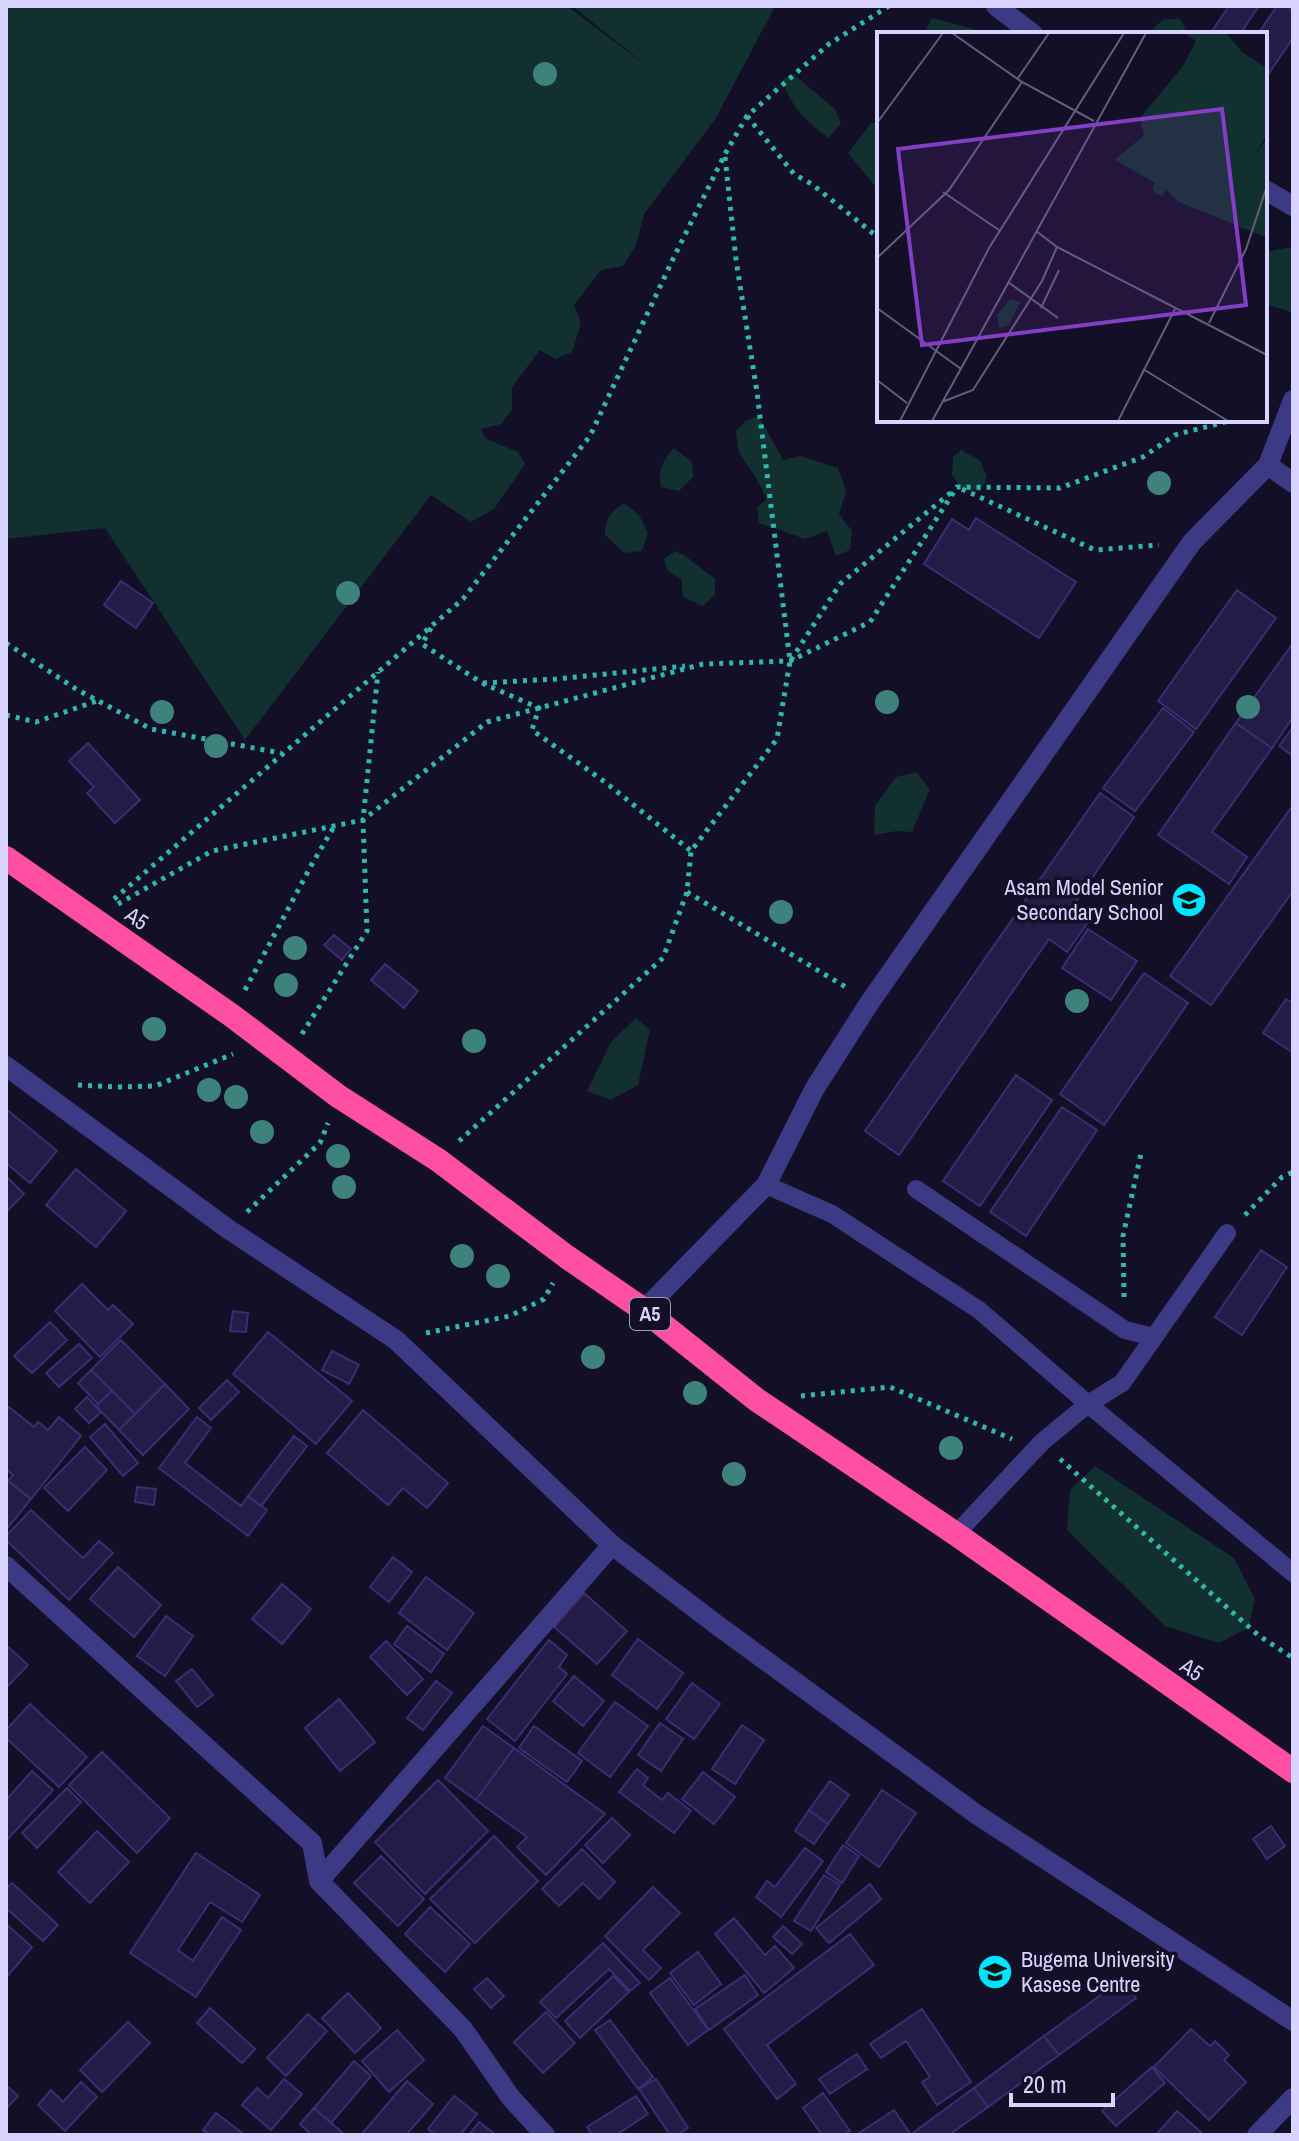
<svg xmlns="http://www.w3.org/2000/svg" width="1299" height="2141" font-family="'Archivo Narrow',sans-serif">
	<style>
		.green { fill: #12302f }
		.building { fill: #241b47; stroke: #3b2d73; stroke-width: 2 }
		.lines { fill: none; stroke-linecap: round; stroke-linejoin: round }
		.path { stroke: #2fb8b0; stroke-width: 5; stroke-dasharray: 4 6; stroke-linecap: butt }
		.lane { stroke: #3d3a85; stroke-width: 18 }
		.street { stroke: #3d3a85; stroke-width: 20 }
		.highway { stroke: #ff4fa3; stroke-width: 24 }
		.tree { fill: #3d827b }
		.labels { text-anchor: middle; stroke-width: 7; stroke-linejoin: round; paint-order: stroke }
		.shield { fill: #130f26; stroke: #9e99be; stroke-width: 2 }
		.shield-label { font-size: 20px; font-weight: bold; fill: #d9d4ff }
		.poi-label { font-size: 22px; fill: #d9d4ff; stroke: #130f26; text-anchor: end }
		.street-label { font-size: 22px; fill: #d9d4ff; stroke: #130f26 }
		.inset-road { fill: none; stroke: #625e7d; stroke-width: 2 }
		.view { fill: #843dc5; fill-opacity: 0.15; stroke: #843dc5; stroke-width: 4 }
		.inset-edge { fill: none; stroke: #d9d4ff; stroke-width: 4 }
	</style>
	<rect width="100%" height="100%" fill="#130f26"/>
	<path class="green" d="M6 6H567L652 70 572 6H775L716 118 644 214 636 245 623 266 601 270 574 305 581 323 572 352 555 359 540 350 512 387V410L501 424 481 429 486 439 518 452 525 464 494 509 471 522 431 495 245 740 105 528 6 539Z
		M932 18 992 34H923Z
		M1164 19H1180L1188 34H1147Z
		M793 74 835 109 841 123 829 138C809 124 787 103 783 79Z
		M879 122V191L848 153 871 123Z
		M1293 247V311L1291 312 1265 304V252Z
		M759 416 783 460 800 456 838 468 846 491 839 514 852 531 850 550 836 556 827 531 805 539 759 523 757 508 767 499 755 476 739 453 736 431 746 421Z
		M674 448 692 462 693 477 679 491 661 487C658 469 662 462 674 448Z
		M961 450 980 460 987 477 981 491 963 490 952 475 953 457Z
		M624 503 639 515 648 533 642 551 624 553 605 535C605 518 610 513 624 503Z
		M675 551 684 555 715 579V595L703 606 683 597 681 579 668 571 664 559Z
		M916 772 930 789 912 832 897 831 874 835 875 806 896 777Z
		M636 1018 650 1030 638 1085 611 1100 587 1091 611 1042Z
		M1095 1466 1234 1558 1255 1599 1248 1628 1219 1643 1165 1626 1067 1530 1070 1490Z"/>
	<path class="building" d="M1229 6H1259L1240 34H1210Z
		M1277 6H1287L1293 10V38L1265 79V34H1258Z
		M976 518 1076 582 1039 638 924 564 952 519 969 530Z
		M121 581 153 603 136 628 104 605Z
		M1237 590 1276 618 1196 729 1158 701Z
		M1293 643V717L1272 748 1236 723Z
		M1163 708 1194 732 1135 811 1103 788Z
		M1236 723 1272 748 1212 832 1247 857 1229 884 1158 835Z
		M1293 727V756L1279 746Z
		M88 743 140 800 115 823 87 793 94 787 69 761Z
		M1100 793 1134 817 1070 910 1088 922 1067 952 1049 939 899 1155 865 1131Z
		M1293 805V891L1211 1005 1170 976Z
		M1088 929 1137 961 1111 1000 1062 968Z
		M334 935 351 949 342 960 324 945Z
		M385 964 418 991 404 1008 371 980Z
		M1144 973 1188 1003 1104 1125 1060 1094Z
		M1286 999 1293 1003V1053L1263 1033Z
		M1016 1075 1052 1100 980 1206 943 1181Z
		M1062 1107 1097 1130 1026 1236 990 1212Z
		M6 1109 57 1151 30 1183 6 1163Z
		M76 1169 126 1211 96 1247 46 1205Z
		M6 1176 24 1194 6 1212Z
		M1261 1250 1287 1267 1242 1335 1215 1317Z
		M82 1284 108 1310 113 1305 133 1324 100 1357 55 1311Z
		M233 1311 248 1313 246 1332 230 1331Z
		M50 1322 67 1340 32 1373 14 1356Z
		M268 1332 352 1401 316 1444 233 1374Z
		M121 1340 165 1384 135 1414 91 1370Z
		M79 1344 92 1358 59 1387 46 1373Z
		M332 1351 359 1365 349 1384 322 1370Z
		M91 1370 112 1391 98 1404 78 1383Z
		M227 1380 239 1392 211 1420 199 1408Z
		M165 1384 189 1409 143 1455 119 1430Z
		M112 1391 135 1414 119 1430 96 1406Z
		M87 1397 101 1412 89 1423 75 1409Z
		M9 1407 34 1427 38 1422 48 1430 59 1417 81 1436 31 1499 8 1481 13 1475 6 1469V1410Z
		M363 1410 448 1483 427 1508 403 1488 388 1505 327 1453Z
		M197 1417 211 1428 185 1463 241 1506 248 1496 267 1510 248 1536 159 1468Z
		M105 1424 138 1463 123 1476 90 1437Z
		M294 1436 307 1446 261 1506 248 1496Z
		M85 1447 107 1470 68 1511 44 1488Z
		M8 1481 31 1499 6 1530V1484Z
		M137 1487 156 1489 154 1505 135 1502Z
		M31 1510 83 1558 99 1541 113 1553 69 1600 6 1540V1536Z
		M393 1557 412 1572 389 1602 370 1587Z
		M118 1567 161 1605 134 1637 90 1599Z
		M426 1577 474 1613 447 1650 399 1613Z
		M282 1584 311 1609 282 1644 252 1619Z
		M584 1593 627 1631 597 1664 554 1627Z
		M166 1616 193 1636 165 1676 137 1656Z
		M407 1626 444 1654 431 1672 394 1644Z
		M638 1639 683 1673 657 1709 612 1675Z
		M549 1640 567 1655 559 1667 567 1674 515 1741 487 1719Z
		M386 1641 423 1679 407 1695 370 1657Z
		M6 1645 28 1665 6 1688Z
		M192 1669 213 1695 197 1707 176 1681Z
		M574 1676 604 1701 583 1726 553 1701Z
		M436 1681 452 1693 423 1730 407 1718Z
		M692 1683 720 1704 694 1739 666 1719Z
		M339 1699 375 1742 340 1771 305 1728Z
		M615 1702 648 1726 610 1777 578 1753Z
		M30 1704 87 1757 59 1787 6 1738V1730Z
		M660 1723 683 1739 661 1771 638 1755Z
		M742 1725 764 1740 735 1784 712 1769Z
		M483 1726 514 1748 476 1800 445 1778Z
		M534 1726 582 1761 567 1782 519 1748Z
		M514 1748 605 1814 546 1875 517 1847 527 1837 476 1800Z
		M102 1752 170 1818 137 1853 69 1785Z
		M637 1769 648 1778 643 1785 662 1800 668 1793 691 1811 674 1833 619 1792Z
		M32 1771 53 1790 6 1841V1800Z
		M703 1772 735 1797 714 1824 682 1799Z
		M438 1780 488 1831 425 1894 375 1842Z
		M830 1781 849 1795 828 1824 809 1810Z
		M67 1788 81 1802 37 1848 22 1833Z
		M882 1790 916 1813 879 1867 846 1843Z
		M809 1810 828 1824 814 1844 795 1831Z
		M612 1818 630 1835 603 1863 585 1845Z
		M1271 1826 1285 1846 1267 1859 1253 1839Z
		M97 1831 129 1862 90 1903 58 1872Z
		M494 1836 538 1881 475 1943 430 1899Z
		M843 1845 859 1856 842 1883 826 1872Z
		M805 1848 823 1861 781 1917 756 1897 767 1881 775 1887Z
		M582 1849 615 1882 599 1899 583 1883 559 1906 542 1889Z
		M196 1853 260 1895 242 1922 210 1902 178 1950 193 1961 222 1917 241 1930 196 1997 130 1953Z
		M381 1856 424 1899 398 1926 354 1883Z
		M824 1875 840 1885 811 1931 794 1921Z
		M12 1883 58 1925 43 1941 6 1908V1889Z
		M870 1884 881 1899 829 1943 816 1928Z
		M653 1887 680 1913 643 1950 661 1968 649 1980 605 1936Z
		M430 1907 470 1944 445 1972 405 1934Z
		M734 1918 765 1955 775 1946 794 1968 764 1993 715 1934Z
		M6 1924 32 1947 6 1978Z
		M783 1926 802 1944 792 1954 773 1937Z
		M850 1934 874 1965 767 2045 796 2084 777 2099 724 2029Z
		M603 1943 640 1983 630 1991 609 1969 556 2018 540 2002Z
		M698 1952 721 1984 694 2005 670 1973Z
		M745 1975 758 1995 709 2030 695 2009Z
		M613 1976 629 1992 580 2038 565 2021Z
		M487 1978 504 1996 491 2008 474 1989Z
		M670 1978 708 2030 688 2045 650 1993Z
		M1123 1979 1136 1998 1059 2055 1044 2036Z
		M348 1993 381 2028 355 2053 322 2018Z
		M210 2008 255 2049 242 2063 197 2023Z
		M922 2009 971 2082 937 2105 922 2082 930 2077 906 2041 881 2058 870 2044Z
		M546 2012 575 2043 543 2073 514 2042Z
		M308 2014 327 2031 286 2076 267 2058Z
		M610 2020 653 2077 638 2089 595 2030Z
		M128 2022 150 2043 102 2092 80 2070Z
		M1191 2029 1210 2046 1215 2041 1229 2055 1224 2060 1246 2082 1209 2120 1154 2067Z
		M397 2030 424 2060 389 2092 362 2061Z
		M1044 2036 1059 2055 988 2107 974 2088Z
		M857 2054 867 2069 830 2094 819 2079Z
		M354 2061 371 2076 331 2123 314 2108Z
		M1152 2067 1165 2083 1116 2126 1102 2111Z
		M284 2079 302 2094 271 2130 242 2105 257 2088 268 2098Z
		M656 2079 688 2128 677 2135H670L639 2089Z
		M407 2081 433 2104 406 2135H361Z
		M81 2082 97 2097 65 2131 38 2105 51 2090 63 2102Z
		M6 2085 18 2096 6 2109Z
		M974 2088 988 2107 949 2135H910Z
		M823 2093 850 2131 843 2135H822L803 2108Z
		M454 2096 477 2114 460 2135H435L428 2129Z
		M636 2096 648 2114 616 2135H592L587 2127Z
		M314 2108 345 2135H312L300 2124Z
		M894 2110 910 2133 906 2135H856Z
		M1177 2111 1201 2132 1198 2135H1156Z
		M216 2113 245 2135H210L203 2130Z
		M479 2122 496 2135H469Z"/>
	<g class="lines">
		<path class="path" d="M747 116 794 174 813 185 879 238
			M962 489 1095 550 1159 545
			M431 628 422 644 482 683 539 708 532 730 605 782 691 851
			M6 643 76 689 151 729 281 753
			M791 660 840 584 954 490
			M483 683 556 679 685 666
			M6 715 36 722 97 701
			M687 892 849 989
			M114 899 463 599 590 436 673 259 725 154 747 116 829 44 889 6
			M118 904 212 851 363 820 487 722 703 664 790 661 870 622 957 487 1060 488 1143 457 1175 435 1232 420
			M245 990 312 864 335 825
			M302 1034 367 931 363 820 378 672
			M78 1085 116 1087 155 1086 233 1054
			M459 1141 663 958 687 892 691 851 777 739 790 661 757 392 736 260 725 157
			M247 1212 320 1143 328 1123
			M1245 1215 1282 1177 1293 1172
			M1124 1297 1123 1236 1142 1149
			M426 1333 510 1316 544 1299 553 1283
			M801 1396 890 1387 1012 1439
			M1060 1459 1258 1635 1293 1658"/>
		<path class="lane" d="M766 1185 832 1214 979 1310 1088 1404 1293 1573
			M916 1189 1125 1330 1154 1337
			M956 1534 1042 1442 1088 1404 1122 1383 1227 1233"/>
		<path class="street" d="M996 6 1033 34
			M1265 190 1293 206
			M1268 465 1293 483
			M6 1066 228 1229 396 1340 612 1545 717 1625 976 1814 1293 2021
			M644 1310 766 1185 815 1088 870 1002 1192 542 1268 465 1293 400
			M6 1566 312 1843 319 1881 463 2029 511 2098 545 2135
			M319 1881 612 1545
			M1257 2135 1293 2098"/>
		<path class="highway" d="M6 858 231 1015 338 1096 438 1160 567 1257 644 1310 757 1400 956 1534 1293 1771"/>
	</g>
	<g class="tree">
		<circle cx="545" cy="74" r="12"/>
		<circle cx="1159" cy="483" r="12"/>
		<circle cx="348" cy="593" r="12"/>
		<circle cx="887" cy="702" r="12"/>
		<circle cx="1248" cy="707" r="12"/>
		<circle cx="162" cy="712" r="12"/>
		<circle cx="216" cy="746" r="12"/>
		<circle cx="781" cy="912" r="12"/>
		<circle cx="295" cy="948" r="12"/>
		<circle cx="286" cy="985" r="12"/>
		<circle cx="1077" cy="1001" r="12"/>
		<circle cx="154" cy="1029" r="12"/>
		<circle cx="474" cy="1041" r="12"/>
		<circle cx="209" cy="1090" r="12"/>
		<circle cx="236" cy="1097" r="12"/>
		<circle cx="262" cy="1132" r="12"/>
		<circle cx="338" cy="1156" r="12"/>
		<circle cx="344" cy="1187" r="12"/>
		<circle cx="462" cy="1256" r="12"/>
		<circle cx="498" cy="1276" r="12"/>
		<circle cx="593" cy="1357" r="12"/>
		<circle cx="695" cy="1393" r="12"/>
		<circle cx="951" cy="1448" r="12"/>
		<circle cx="734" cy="1474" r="12"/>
	</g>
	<defs>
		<g id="school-disc" transform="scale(1.8)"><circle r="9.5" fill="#00e5ff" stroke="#130f26"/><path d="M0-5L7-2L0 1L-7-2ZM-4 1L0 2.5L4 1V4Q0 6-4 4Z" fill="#111"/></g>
		<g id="university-disc" transform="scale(1.8)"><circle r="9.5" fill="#00e5ff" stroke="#130f26"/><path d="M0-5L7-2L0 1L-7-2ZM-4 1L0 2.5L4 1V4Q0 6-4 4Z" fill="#111"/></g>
	</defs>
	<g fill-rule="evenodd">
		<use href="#school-disc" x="1189" y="900"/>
		<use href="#university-disc" x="995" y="1972"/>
	</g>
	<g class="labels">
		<rect class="shield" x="630" y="1298" width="40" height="32" rx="6"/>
		<g class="shield-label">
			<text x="650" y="1321">A5</text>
		</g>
		<g class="poi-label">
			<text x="1163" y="895">Asam Model Senior<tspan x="1163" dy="25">Secondary School</tspan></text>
			<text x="1021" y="1967" text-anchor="start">Bugema University<tspan x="1021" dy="25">Kasese Centre</tspan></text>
		</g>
		<g class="street-label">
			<text transform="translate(137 918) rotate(35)" y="8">A5</text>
			<text transform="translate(1192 1669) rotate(35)" y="8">A5</text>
		</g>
	</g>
	<g transform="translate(877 32)">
		<rect width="390" height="390" fill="#130f26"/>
		<path d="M307 1H349L365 20 390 36V102L378 123 390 106V206L302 170 289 158 285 165 275 158 278 151 238 128 267 103 263 86 306 34 319 9ZM133 267 143 270 132 293 122 296 120 283Z" fill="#12302f"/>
		<path class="inset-road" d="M75 1 145 50 217 89M141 46 172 1M0 91 66 1M66 160 122 198M159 199 180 215 390 323M0 226 72 158 145 50M131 250 181 286M0 276 84 337M164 276 182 238M332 291 369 217 390 154M266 337 351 389M0 348 30 371M65 370 96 358 165 249 180 215M23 389 112 216 247 1M55 389 269 1M241 389 298 277"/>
		<path class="view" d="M345 77 369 273 45 313 21 117Z"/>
		<rect width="390" height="390" class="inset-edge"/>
	</g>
	<rect width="1299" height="2141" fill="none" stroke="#d9d4ff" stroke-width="16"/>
	<path d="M1011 2093v12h102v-12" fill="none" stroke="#d9d4ff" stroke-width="4"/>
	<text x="1023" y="2093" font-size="24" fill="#d9d4ff" stroke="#130f26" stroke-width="6" paint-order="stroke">20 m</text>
</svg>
